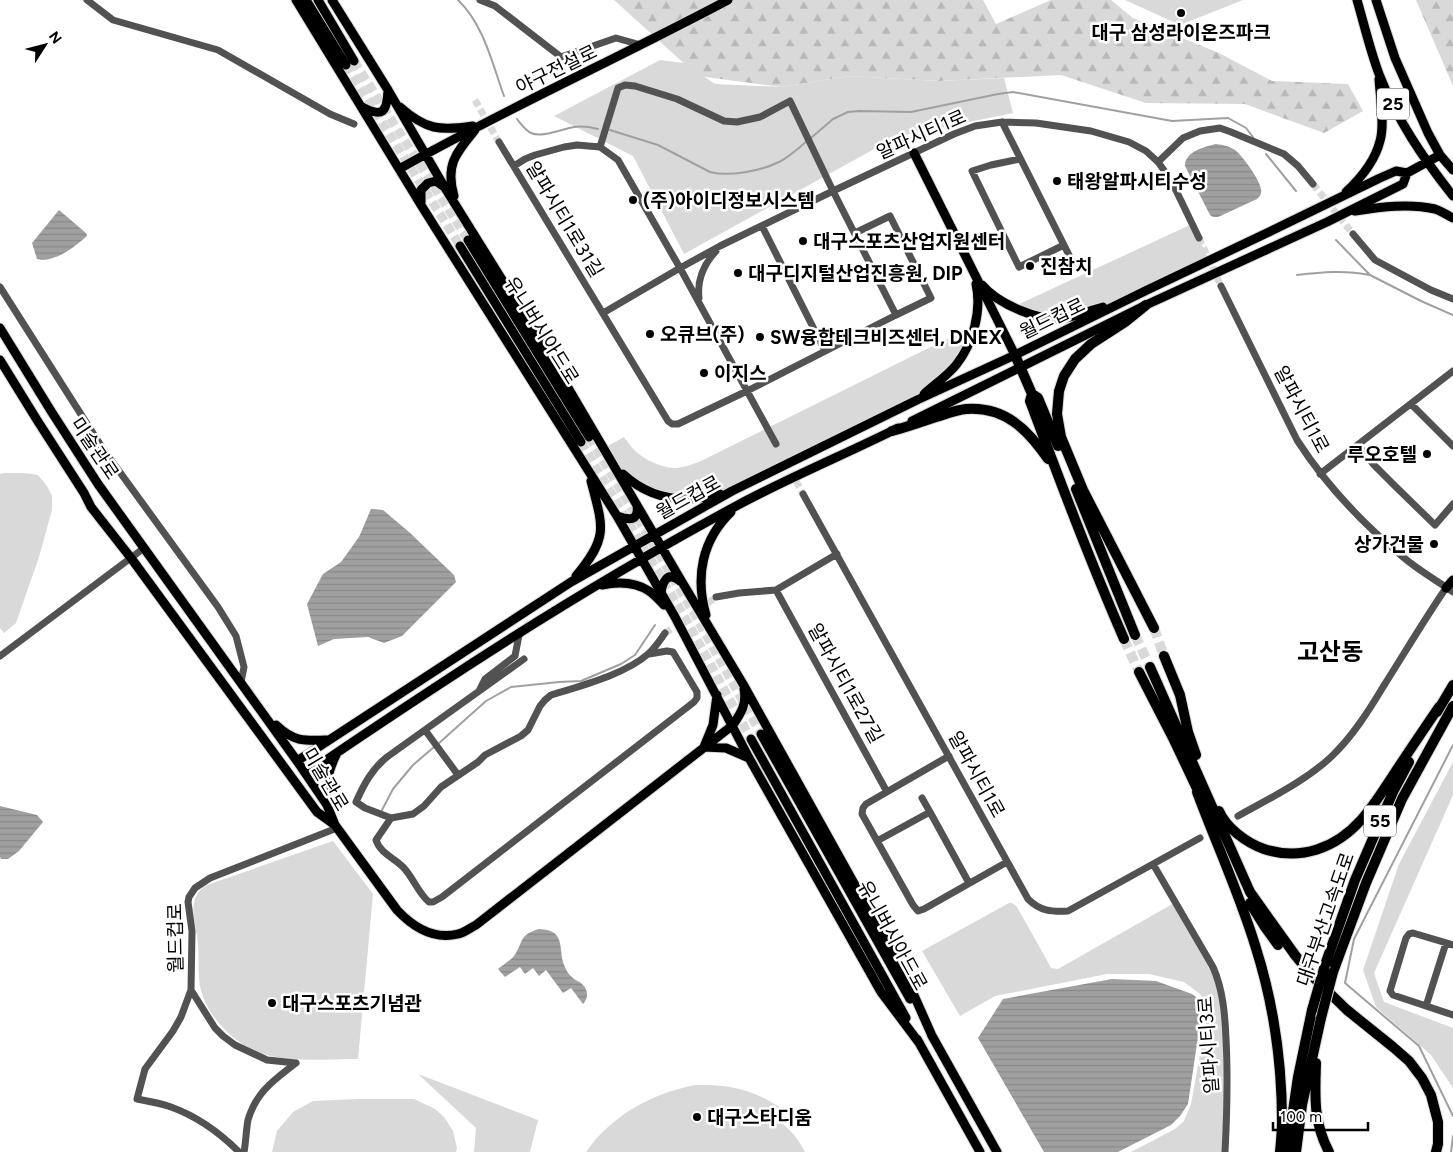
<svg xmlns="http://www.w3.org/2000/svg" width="1453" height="1152" font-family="Figtree,'Noto Sans KR',sans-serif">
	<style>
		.forest { fill: url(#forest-firs) }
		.park { fill: #d9d9d9 }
		.water { fill: url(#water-rules) }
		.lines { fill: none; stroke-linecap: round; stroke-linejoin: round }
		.stream { stroke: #a0a0a0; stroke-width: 2 }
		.minor-tunnel { stroke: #d9d9d9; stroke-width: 7; stroke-dasharray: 7 3.5; stroke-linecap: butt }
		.major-tunnel { stroke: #d9d9d9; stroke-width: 9; stroke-dasharray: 9 4.5; stroke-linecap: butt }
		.highway-tunnel { stroke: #d9d9d9; stroke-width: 10; stroke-dasharray: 10 5; stroke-linecap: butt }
		.major-casing { stroke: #dbdbdb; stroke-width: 11 }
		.highway-casing { stroke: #dbdbdb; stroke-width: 12 }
		.minor { stroke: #525252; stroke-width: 7 }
		.major { stroke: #000; stroke-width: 9 }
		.highway { stroke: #000; stroke-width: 10 }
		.highway-bridge-casing { stroke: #dbdbdb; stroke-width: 12; stroke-linecap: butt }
		.highway-bridge { stroke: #000; stroke-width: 10 }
		.poi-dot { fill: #000; stroke: #fff; stroke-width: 2 }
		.labels { text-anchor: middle; stroke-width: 5; stroke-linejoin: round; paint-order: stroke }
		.shield { fill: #fff; stroke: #4c4c4c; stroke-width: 1 }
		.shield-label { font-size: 18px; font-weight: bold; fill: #000 }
		.poi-label { font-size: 19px; font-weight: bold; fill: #000; stroke: #fff; text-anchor: start }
		.street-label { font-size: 19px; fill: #000; stroke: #fff }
		.district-label { font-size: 24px; font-weight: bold; fill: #000; stroke: #fff }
	</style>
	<defs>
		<pattern id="forest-firs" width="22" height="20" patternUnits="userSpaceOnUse" patternTransform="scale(1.25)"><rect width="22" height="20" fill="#d9d9d9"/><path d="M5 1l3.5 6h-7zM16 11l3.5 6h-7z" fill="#b8b8b8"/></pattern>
		<pattern id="water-rules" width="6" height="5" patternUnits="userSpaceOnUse" patternTransform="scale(1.25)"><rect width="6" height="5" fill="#a0a0a0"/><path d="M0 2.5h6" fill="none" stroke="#888"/></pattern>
	</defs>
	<rect width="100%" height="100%" fill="#fff"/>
	<path class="forest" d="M614 0H983L996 24 1051 0H1111L1133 18 1219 53 1272 81 1348 84 1363 111 1324 133 1245 104 1146 103 1061 75 939 81 849 76 782 87 698 76Z
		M1416 0H1453V86Z"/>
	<path class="park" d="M1125 0H1243L1180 25Z
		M660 60 684 63 715 84 782 87 849 76 939 81 1004 78 1013 113 896 137 684 254 633 156 554 116Z
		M1192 224 1209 260 1129 298 1064 318 1013 307Z
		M975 325 967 348 924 394 712 496H663L620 471 604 448 624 437C634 452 645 461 663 466 667 467 671 468 675 468 684 468 693 464 701 461Z
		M4 473H24L38 475 47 486 52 496V510L39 557 16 623 4 633 0 628V474Z
		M1453 762V795L1374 973 1384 1002 1453 1028V1088L1431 1055 1376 1007 1363 970 1399 864Z
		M333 841 373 894 358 1059C330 1059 296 1062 270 1056 239 1049 206 1018 200 986 197 970 200 953 197 936 194 917 187 897 207 885Z
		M1176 902 1213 967 1222 995 1225 1152H1131L1175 1129 1184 1121 1191 1104 1206 1022V1006L1200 994 1184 982 1149 974H1107L995 996 960 1016 922 951 1009 903H1012L1017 907 1049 964 1051 968 1058 969Z
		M418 1074 538 1120 530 1152H474L476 1128Z
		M695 1085C729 1084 752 1089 781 1108L770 1113C784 1124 797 1135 805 1152H586C612 1115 651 1094 695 1085Z
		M358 1099H414L435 1109 444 1117 453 1131 457 1148 456 1152H272L277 1131 293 1112 313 1101Z"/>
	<path class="water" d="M1216 144C1223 145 1229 146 1235 150 1242 155 1260 180 1261 189 1262 194 1260 196 1257 199L1218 217H1213L1210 215 1185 166C1185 151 1205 147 1216 144Z
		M59 210 86 233 87 236C73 248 55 263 37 259L32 243Z
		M371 509 383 510 409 532 454 575 456 582 402 636 384 643 368 637 334 639 318 646 307 604 323 574 341 562 359 537Z
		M0 806 37 815 43 822 19 851 8 859H1L0 857Z
		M539 929C568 930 557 951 565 967 566 970 569 975 572 977 574 980 579 981 582 984 588 989 589 998 583 1004L571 988 563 993 546 970 539 976 533 968 525 974 520 967 505 977 498 969C504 964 513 959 516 953 524 939 520 935 539 929Z
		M1112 979 1156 981 1192 994 1200 1000 1202 1010 1188 1104 1180 1116 1171 1125 1118 1152H1044L978 1038 1003 999Z"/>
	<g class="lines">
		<path class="stream" d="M458 0C484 25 492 63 504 96
			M517 119C521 124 525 130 531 133 542 138 562 129 574 127 582 126 590 127 598 129
			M610 130 658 145 710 172C729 177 761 171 779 162 789 157 798 149 807 141
			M811 138 833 119 848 112 859 111 911 112 998 94 1013 92 1172 121 1228 118 1246 128 1253 137
			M1266 154 1296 191
			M1336 240 1370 275 1421 301 1453 315
			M1297 275C1322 272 1345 270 1370 275
			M438 744 486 701 511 687 559 682 581 681 621 664 635 655 655 625
			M1453 745 1354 939 1345 983 1419 1046 1453 1116
			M382 810 393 789 413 765 434 747
			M1451 1152 1453 1136"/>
		<path class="minor-tunnel" d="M475 100 499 142
			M1313 184 1353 234
			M1199 238 1221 286
			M776 444 803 494
			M665 633 683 622 716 597"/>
		<path class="major-tunnel" d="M354 61 468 240
			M346 65 460 246
			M589 437 695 615 761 734
			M581 442 687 621 751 739"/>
		<path class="highway-tunnel" d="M1154 628 1164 656
			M1135 635 1150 667
			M1124 639 1139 672"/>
		<g class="major-casing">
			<path id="major" d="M296 0 421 205 617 516 675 617 749 758 881 992 920 1044
				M306 0 346 65
				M318 0 354 61
				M332 0 388 90 445 188 550 357 682 582 743 684 905 975 933 1038
				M1357 0C1364 24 1370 50 1379 74 1397 120 1423 158 1453 196
				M1376 0 1395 58 1428 133 1440 155 1453 170
				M362 107C383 118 387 112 388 90
				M400 107C426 130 440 131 473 126
				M914 153 1015 355
				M399 169C507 108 619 58 728 0
				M1346 192C1361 178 1375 161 1380 141 1385 125 1380 96 1379 79
				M454 196C445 165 456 153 475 130
				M421 203V190L428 183 436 181 443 186
				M1355 211C1381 207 1409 203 1435 209 1441 211 1447 215 1453 218
				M468 240 589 437
				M460 246 581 442
				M982 285C998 304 1041 323 1066 318 1078 315 1091 310 1103 307
				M0 328 51 411 98 484 297 761 327 805 335 825 397 910C413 927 434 940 458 934 464 933 470 928 476 925L733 725C741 713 747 704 744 689
				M0 360 37 420 84 493 91 507 131 558 317 812 335 825
				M924 394C934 385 947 376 956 365 973 344 982 311 976 284
				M912 421 1146 305 1327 222 1403 184 1407 173
				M623 474C650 499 684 504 720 494
				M617 516C629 520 639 522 637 505
				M576 576C609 537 603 527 591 481
				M602 585C617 582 635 582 649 591 655 595 659 600 664 605
				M1446 588 1453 580
				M661 594C662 583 667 570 680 581
				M706 615C695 577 702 540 731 512
				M276 725C294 742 304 741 328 740
				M761 734 910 999
				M751 739 906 1018
				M704 747 713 725 717 695
				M704 747 726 748 749 758
				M297 761 571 582 732 491 917 400 1015 355 1145 291 1271 231 1380 178 1396 171 1407 173 1440 155
				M306 774C346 746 387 719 428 692 529 625 632 562 738 505 790 477 846 454 898 428
				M327 805C326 783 327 773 337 753
				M931 1034 997 1152
				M917 1039 980 1152"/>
		</g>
		<g class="highway-casing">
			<path id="highway" d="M1146 305 1125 322 1091 344 1075 359 1064 376 1059 391 1057 414 1061 437 1083 490 1154 628
				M1015 355 1032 394 1038 398 1058 446
				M1032 394 1030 401C1060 481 1090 561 1124 639
				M892 431C907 427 921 422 936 417 946 414 956 410 966 409 1005 406 1028 430 1048 459
				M1076 489 1135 635
				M1164 656 1180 695 1188 732 1196 755
				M1150 667 1250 892 1295 955 1314 978 1347 1010 1393 1047 1409 1061 1422 1078 1431 1095 1438 1122V1144L1436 1152
				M1139 672 1174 740 1201 797
				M1437 712 1453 685
				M1197 792C1216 843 1239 893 1255 945 1273 1001 1282 1063 1282 1122 1282 1132 1281 1142 1280 1152
				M1219 811C1226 828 1247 843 1264 849 1301 861 1336 848 1361 820 1374 806 1384 789 1394 774 1409 751 1424 729 1439 707
				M1250 903 1265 927 1278 945
				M1325 965 1355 880 1393 792 1409 762
				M1333 972 1366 883 1402 799 1453 706
				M1316 1063C1315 1095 1313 1122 1329 1152
				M1287 1152 1298 1077 1312 1010
				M1296 1152 1302 1105 1321 1018"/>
		</g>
		<path class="minor" d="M87 0 113 20 218 50 330 114 354 124
			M480 0 495 6 561 57 616 38 641 45
			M1002 122 1073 263
			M499 142 668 421 672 424H678L747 391 896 315 833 191 790 101 760 117 737 122 724 121 677 99 635 86 625 85 618 88 600 147
			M1020 159 991 165 972 171 1019 267 1064 245
			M1158 162 1183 138 1200 131 1220 128 1231 132 1284 154 1298 166 1313 184
			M514 166 525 159 535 155 564 147 577 145 600 147 618 160 680 268 776 444
			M762 226 825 351
			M855 233 890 216 931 298 896 315
			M1353 234 1375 260 1431 290 1453 299
			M1221 286 1297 440C1326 485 1362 523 1403 557 1418 570 1436 580 1453 592
			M0 287 103 449 218 607 236 636 244 667 241 682
			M699 298C697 280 703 265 716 251
			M603 313 680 268 720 246 833 191 954 134 975 126 1002 122 1036 123 1091 131 1129 142 1146 151 1158 162 1171 180 1199 238
			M1411 404 1453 446
			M1358 445 1374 465 1395 486 1435 525 1453 504
			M1320 474 1453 371
			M803 494 1028 899C1040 911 1051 912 1068 911L1200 838
			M776 590 887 792
			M716 597 739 593 776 590 837 554
			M649 654 667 651 673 652 697 692V698L694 702 442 897 433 902H429C418 893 413 877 403 867 394 858 380 853 376 840L391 818 413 814 424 806 441 787 478 762 485 755 521 736 528 730 540 706 545 700 551 695C580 686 626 674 648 654 655 648 660 640 665 633
			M0 656 144 548
			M479 691 485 679 515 656 519 635 522 631
			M425 730 458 775
			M949 756 866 804 863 808 862 814 913 905 918 911 924 909 1007 862
			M922 798 930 812
			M1238 816C1270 798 1304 782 1331 757 1352 737 1368 712 1383 687 1404 654 1424 620 1446 588
			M391 818 365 808 356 802C364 784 372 769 387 757L524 659
			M877 841 930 812 969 883
			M1153 864 1213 967C1223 990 1225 1014 1226 1039 1228 1077 1227 1114 1225 1152
			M1453 945 1413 933 1409 934 1406 938 1390 991 1393 995 1453 1015
			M191 990 215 1028 223 1036 235 1045 267 1060 296 1063
			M1426 1006 1446 943
			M239 1152C220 1133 196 1116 171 1107 160 1103 148 1101 137 1099L145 1069 173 1031 181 1017 191 990 192 931 188 902 189 897 195 888 210 878 337 828
			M244 1152C246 1142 246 1130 248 1120 256 1092 274 1080 296 1063"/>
		<use href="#major" class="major"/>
		<use href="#highway" class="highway"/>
		<g class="highway-bridge-casing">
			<path id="highway-bridge" d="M1312 1010 1325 965
				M1321 1018 1333 972"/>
		</g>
		<use href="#highway-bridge" class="highway-bridge"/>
	</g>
	<g class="poi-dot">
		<circle cx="1181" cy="13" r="5"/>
		<circle cx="1057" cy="181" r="5"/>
		<circle cx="633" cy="200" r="5"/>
		<circle cx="803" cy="241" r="5"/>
		<circle cx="1030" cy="266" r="5"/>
		<circle cx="738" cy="273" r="5"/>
		<circle cx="650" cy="334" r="5"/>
		<circle cx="760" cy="337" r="5"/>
		<circle cx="704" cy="373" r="5"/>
		<circle cx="1427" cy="454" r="5"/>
		<circle cx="1434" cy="544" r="5"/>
		<circle cx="272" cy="1003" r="5"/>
		<circle cx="697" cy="1117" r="5"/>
	</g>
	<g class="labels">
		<g class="shield">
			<rect x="1377" y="88.5" width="32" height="31" rx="4"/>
			<rect x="1364" y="805.5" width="32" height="31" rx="4"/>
		</g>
		<g class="shield-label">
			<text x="1393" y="110">25</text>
			<text x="1380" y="827">55</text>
		</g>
		<g class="poi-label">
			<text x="1181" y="39" text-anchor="middle">대구 삼성라이온즈파크</text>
			<text x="1067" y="188">태왕알파시티수성</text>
			<text x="643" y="207">(주)아이디정보시스템</text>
			<text x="813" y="248">대구스포츠산업지원센터</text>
			<text x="1040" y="273">진참치</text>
			<text x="748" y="280">대구디지털산업진흥원, DIP</text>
			<text x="660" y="341">오큐브(주)</text>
			<text x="770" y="344">SW융합테크비즈센터, DNEX</text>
			<text x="714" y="380">이지스</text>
			<text x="1417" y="461" text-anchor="end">루오호텔</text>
			<text x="1424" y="551" text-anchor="end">상가건물</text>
			<text x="282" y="1010">대구스포츠기념관</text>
			<text x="707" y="1124">대구스타디움</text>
		</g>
		<g class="street-label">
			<text transform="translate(556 69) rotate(-26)" y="7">야구전설로</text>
			<text transform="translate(921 134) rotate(-24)" y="7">알파시티1로</text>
			<text transform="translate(565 219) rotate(59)" y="7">알파시티1로31길</text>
			<text transform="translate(1052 318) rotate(-26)" y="7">월드컵로</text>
			<text transform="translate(542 330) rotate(58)" y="7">유니버시아드로</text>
			<text transform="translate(1302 409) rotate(62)" y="7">알파시티1로</text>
			<text transform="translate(95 448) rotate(56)" y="7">미술관로</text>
			<text transform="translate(688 497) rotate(-29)" y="7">월드컵로</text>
			<text transform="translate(846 683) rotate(61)" y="7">알파시티1로27길</text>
			<text transform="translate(977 774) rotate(61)" y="7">알파시티1로</text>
			<text transform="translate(326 779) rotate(59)" y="7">미술관로</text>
			<text transform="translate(1325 919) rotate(-71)" y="7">대구부산고속도로</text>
			<text transform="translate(893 935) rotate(61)" y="7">유니버시아드로</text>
			<text transform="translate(175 938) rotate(-91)" y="7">월드컵로</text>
			<text transform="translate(1208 1045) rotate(-94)" y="7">알파시티3로</text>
		</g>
		<g class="district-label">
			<text x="1330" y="660">고산동</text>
		</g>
	</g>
	<g transform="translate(45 45) rotate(54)" stroke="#ffffff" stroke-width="4" paint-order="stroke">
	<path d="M0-4L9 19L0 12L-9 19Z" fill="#000000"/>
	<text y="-8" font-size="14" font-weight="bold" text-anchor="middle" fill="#000000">N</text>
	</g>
	<path d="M1273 1122v8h95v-8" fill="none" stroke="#000000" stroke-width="2.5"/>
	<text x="1280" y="1122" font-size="15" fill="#000000" stroke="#ffffff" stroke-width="4" paint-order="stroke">100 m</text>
</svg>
